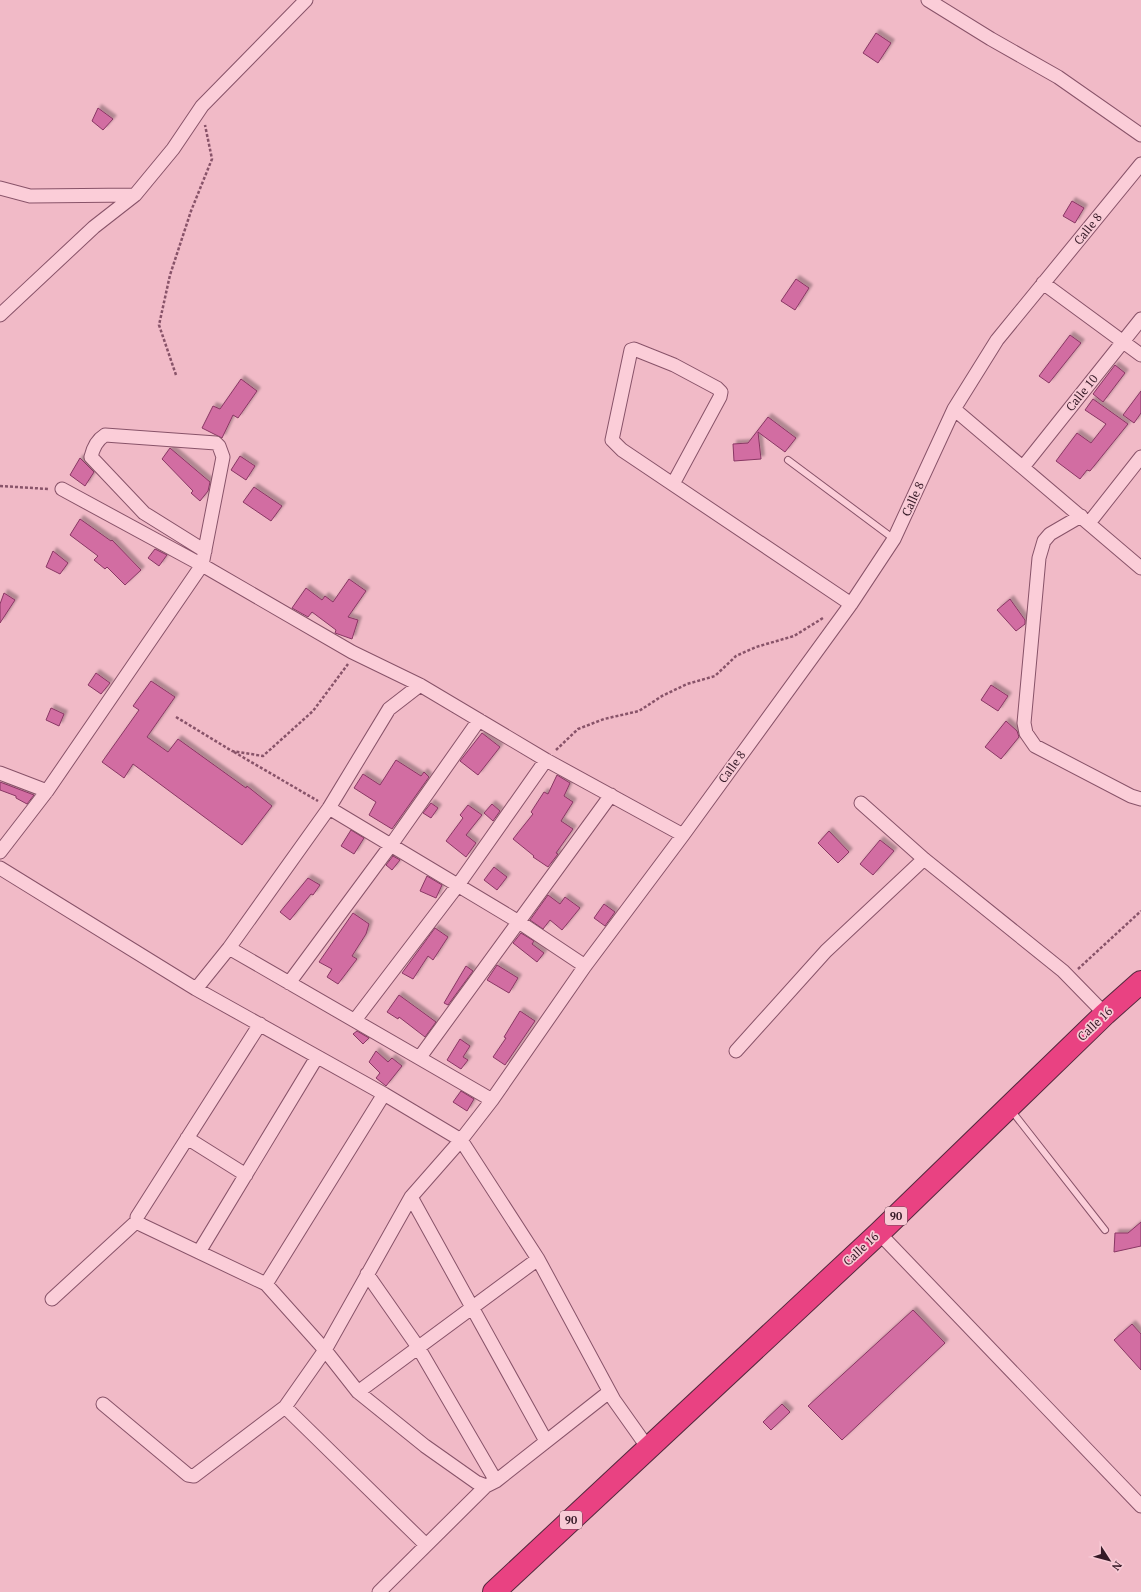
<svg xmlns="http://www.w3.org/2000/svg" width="1141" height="1592" font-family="'PT Serif',serif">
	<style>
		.building { fill: #d26da2; stroke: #893764; filter: url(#shadow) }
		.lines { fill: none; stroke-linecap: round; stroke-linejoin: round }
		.lane-casing { stroke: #885369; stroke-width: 8 }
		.street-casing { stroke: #885369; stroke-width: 15 }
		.highway-casing { stroke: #55283e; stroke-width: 24 }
		.path { stroke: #885369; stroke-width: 2.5; stroke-dasharray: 3 2; stroke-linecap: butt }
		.lane { stroke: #fbcdd8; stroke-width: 6 }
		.street { stroke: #fbcdd8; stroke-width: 13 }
		.highway { stroke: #e94282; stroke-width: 22 }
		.labels { text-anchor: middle; stroke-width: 3.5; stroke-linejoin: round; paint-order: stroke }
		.shield { fill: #f8cad5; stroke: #704f5b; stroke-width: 1 }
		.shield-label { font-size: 11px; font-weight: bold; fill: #361a27 }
		.street-label { font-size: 12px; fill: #361a27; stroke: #f8cad5 }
	</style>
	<defs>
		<filter id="shadow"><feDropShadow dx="3.5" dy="-3.5" stdDeviation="1" flood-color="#0004"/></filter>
	</defs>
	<rect width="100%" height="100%" fill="#f1bac7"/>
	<path class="building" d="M876 33 891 43 878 63 863 53Z
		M98 108 113 119 103 130 92 121Z
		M1072 201 1084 208 1075 223 1063 216Z
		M796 279 809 288 795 310 781 301Z
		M1070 335 1081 343 1049 383 1039 376Z
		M1115 365 1125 373 1103 402 1093 394Z
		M241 379 257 391 238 418 233 415 222 438 202 428 213 406 220 409Z
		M1141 391V413L1134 423 1123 415Z
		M1093 399 1128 424 1090 471 1087 470 1080 479 1056 461 1077 433 1091 443 1106 424 1085 410Z
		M768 417 796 438 785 452 758 432 761 459 734 461 733 444 748 443Z
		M170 448 210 482 208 491 200 501 191 493 193 491 162 459Z
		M240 456 255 466 246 480 231 470Z
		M80 458 94 472 85 486 70 475Z
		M254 487 282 506 271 521 243 502Z
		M80 519 111 541 112 540 141 570 125 585 107 567 105 569 94 560 98 556 70 535Z
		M155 549 167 555 159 566 148 558Z
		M53 551 68 563 60 574 46 567Z
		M349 579 366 591 348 617 358 620 352 639 335 633 336 630 312 612 308 617 292 608 306 588 322 600 325 596 333 602Z
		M4 593 15 600 0 623V604Z
		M1010 599 1025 620V624L1016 631 997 610Z
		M96 673 110 683 101 694 88 685Z
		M151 681 175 697 147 737 168 752 178 739 246 788 247 786 272 806 242 845 133 764 124 778 102 762 139 710 133 706Z
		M991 685 1008 696 998 711 981 700Z
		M51 708 64 714 59 726 46 720Z
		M1006 721 1017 731 1019 737 1001 759 985 747Z
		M482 733 500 747 478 775 460 761Z
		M396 760 421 776 424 772 429 777 392 829 369 815 376 802 354 788 363 774 380 785Z
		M557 775 570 783 564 796 573 802 561 821 573 829 556 853 558 854 548 867 533 857 534 856 513 839 533 814 531 812 544 792 548 794Z
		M0 782 34 795 27 804 16 798V796L0 790Z
		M431 803 438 808 431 818 423 813Z
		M492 804 500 811 493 821 484 813Z
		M468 805 482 815 466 835 476 843 466 857 446 841 463 818 460 815Z
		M351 830 364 838 354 854 341 846Z
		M829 831 849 852 838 863 818 843Z
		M880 840 894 851 873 875 860 864Z
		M393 856 400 860 392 870 386 865Z
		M494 867 507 877 497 890 484 880Z
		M427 876 442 885 436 898 420 891Z
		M308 878 320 885 313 895 311 894 290 920 280 912Z
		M548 895 560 904 565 897 580 908 562 930 550 920 543 929 530 920Z
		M604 904 615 912 605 926 594 918Z
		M353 913 369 924 366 934 352 956 357 959 338 984 327 977 332 969 319 962Z
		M435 928 448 937 433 960 428 956 413 979 402 973Z
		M521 933 534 941 532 944 544 953 537 962 513 943Z
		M497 965 518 978 509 993 487 980Z
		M466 966 473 971 448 1005 444 1003Z
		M399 995 436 1022 425 1037 399 1017 398 1019 387 1012Z
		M520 1011 535 1021 505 1065 493 1057 506 1038 504 1037Z
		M357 1031 369 1038 363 1044 353 1034Z
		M460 1039 470 1046 463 1057 468 1060 461 1069 447 1060Z
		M376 1051 388 1062 392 1058 402 1066 386 1086 376 1078 380 1073 369 1062Z
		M461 1091 474 1099 467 1111 453 1102Z
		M1141 1222V1246L1114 1252 1115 1233H1128Z
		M913 1310 945 1343 842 1440 808 1406Z
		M1132 1324 1141 1334V1370L1114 1340Z
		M782 1404 790 1412 771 1430 763 1422Z"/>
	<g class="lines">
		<g class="lane-casing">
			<path id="lane" d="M788 460 894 539
				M1011 1110 1105 1230"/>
		</g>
		<g class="street-casing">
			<path id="street" d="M928 0 991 39 1058 77 1141 135
				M0 188 30 196 135 195
				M1043 283 1141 355
				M0 315 94 227 135 195 173 149 202 106 306 0
				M954 409 1141 568
				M1023 467 1141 319
				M673 484 720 397 721 392 717 388 674 365 634 349 631 350 612 440 622 450 851 604
				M62 489 202 565 352 652 420 685 546 760 683 835
				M1081 516 1050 534 1044 541 1039 558 1024 723 1026 733 1035 746 1131 796 1141 799
				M1089 523 1141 457
				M0 773 47 791
				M861 803 924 859 1063 971 1105 1014
				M329 808 519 922 585 966
				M0 852 47 791 202 565 223 457 219 446 216 443 105 435C97 440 93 448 91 457L144 513 205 551
				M0 868 196 989 384 1094 461 1140 538 1259 614 1400 648 1448
				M229 948 492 1100
				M289 983 391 845 479 720
				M196 989 229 948 329 808 389 709 420 685
				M355 1020 458 885 546 760
				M736 1051 826 951 924 859
				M420 1057 611 795
				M187 1138 246 1175
				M411 1197 546 1441
				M137 1221 142 1225 266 1284 325 1350 358 1392 425 1446 476 1482 486 1486
				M879 1233 1141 1506
				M199 1252 317 1057
				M367 1274 418 1347 496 1481
				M266 1284 384 1094
				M52 1299 137 1221V1217L260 1024
				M358 1392 538 1259
				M103 1404 188 1475 194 1476 285 1407 325 1350 411 1197 461 1140 492 1100 585 966 683 835 851 604 894 539 954 409 997 340 1141 164
				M285 1407 426 1545
				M379 1592 486 1486 496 1481 609 1392"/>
		</g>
		<g class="highway-casing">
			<path id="highway" d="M494 1592 879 1233 1105 1014 1141 982"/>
		</g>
		<path class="path" d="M176 375 159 325 170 275 191 211 212 159 205 125
			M0 486 49 489
			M176 717 232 751 263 756 313 711 348 664
			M556 750 578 729 604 719 639 711 662 696 687 684 715 676 736 656 756 647 794 636 823 618
			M234 752 318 801
			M1078 969 1141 911"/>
		<use href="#lane" class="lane"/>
		<use href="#street" class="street"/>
		<use href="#highway" class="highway"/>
	</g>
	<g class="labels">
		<g class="shield">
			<rect x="885" y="1207" width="22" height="18" rx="3"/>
			<rect x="560" y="1511" width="22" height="18" rx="3"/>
		</g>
		<g class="shield-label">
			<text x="896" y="1220">90</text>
			<text x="571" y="1524">90</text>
		</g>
		<g class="street-label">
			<text transform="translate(1088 229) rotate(-51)" y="4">Calle 8</text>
			<text transform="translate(1082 393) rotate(-51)" y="4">Calle 10</text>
			<text transform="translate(913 499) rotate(-65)" y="4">Calle 8</text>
			<text transform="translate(732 767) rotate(-54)" y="4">Calle 8</text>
			<text transform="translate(1095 1024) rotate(-44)" y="4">Calle 16</text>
			<text transform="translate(861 1249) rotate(-43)" y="4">Calle 16</text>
		</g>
	</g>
	<g transform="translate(1109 1560) rotate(126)" stroke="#f8cad5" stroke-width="3" paint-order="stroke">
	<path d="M0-3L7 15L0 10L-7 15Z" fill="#361a27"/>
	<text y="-6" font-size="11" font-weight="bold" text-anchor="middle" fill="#361a27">N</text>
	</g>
</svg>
